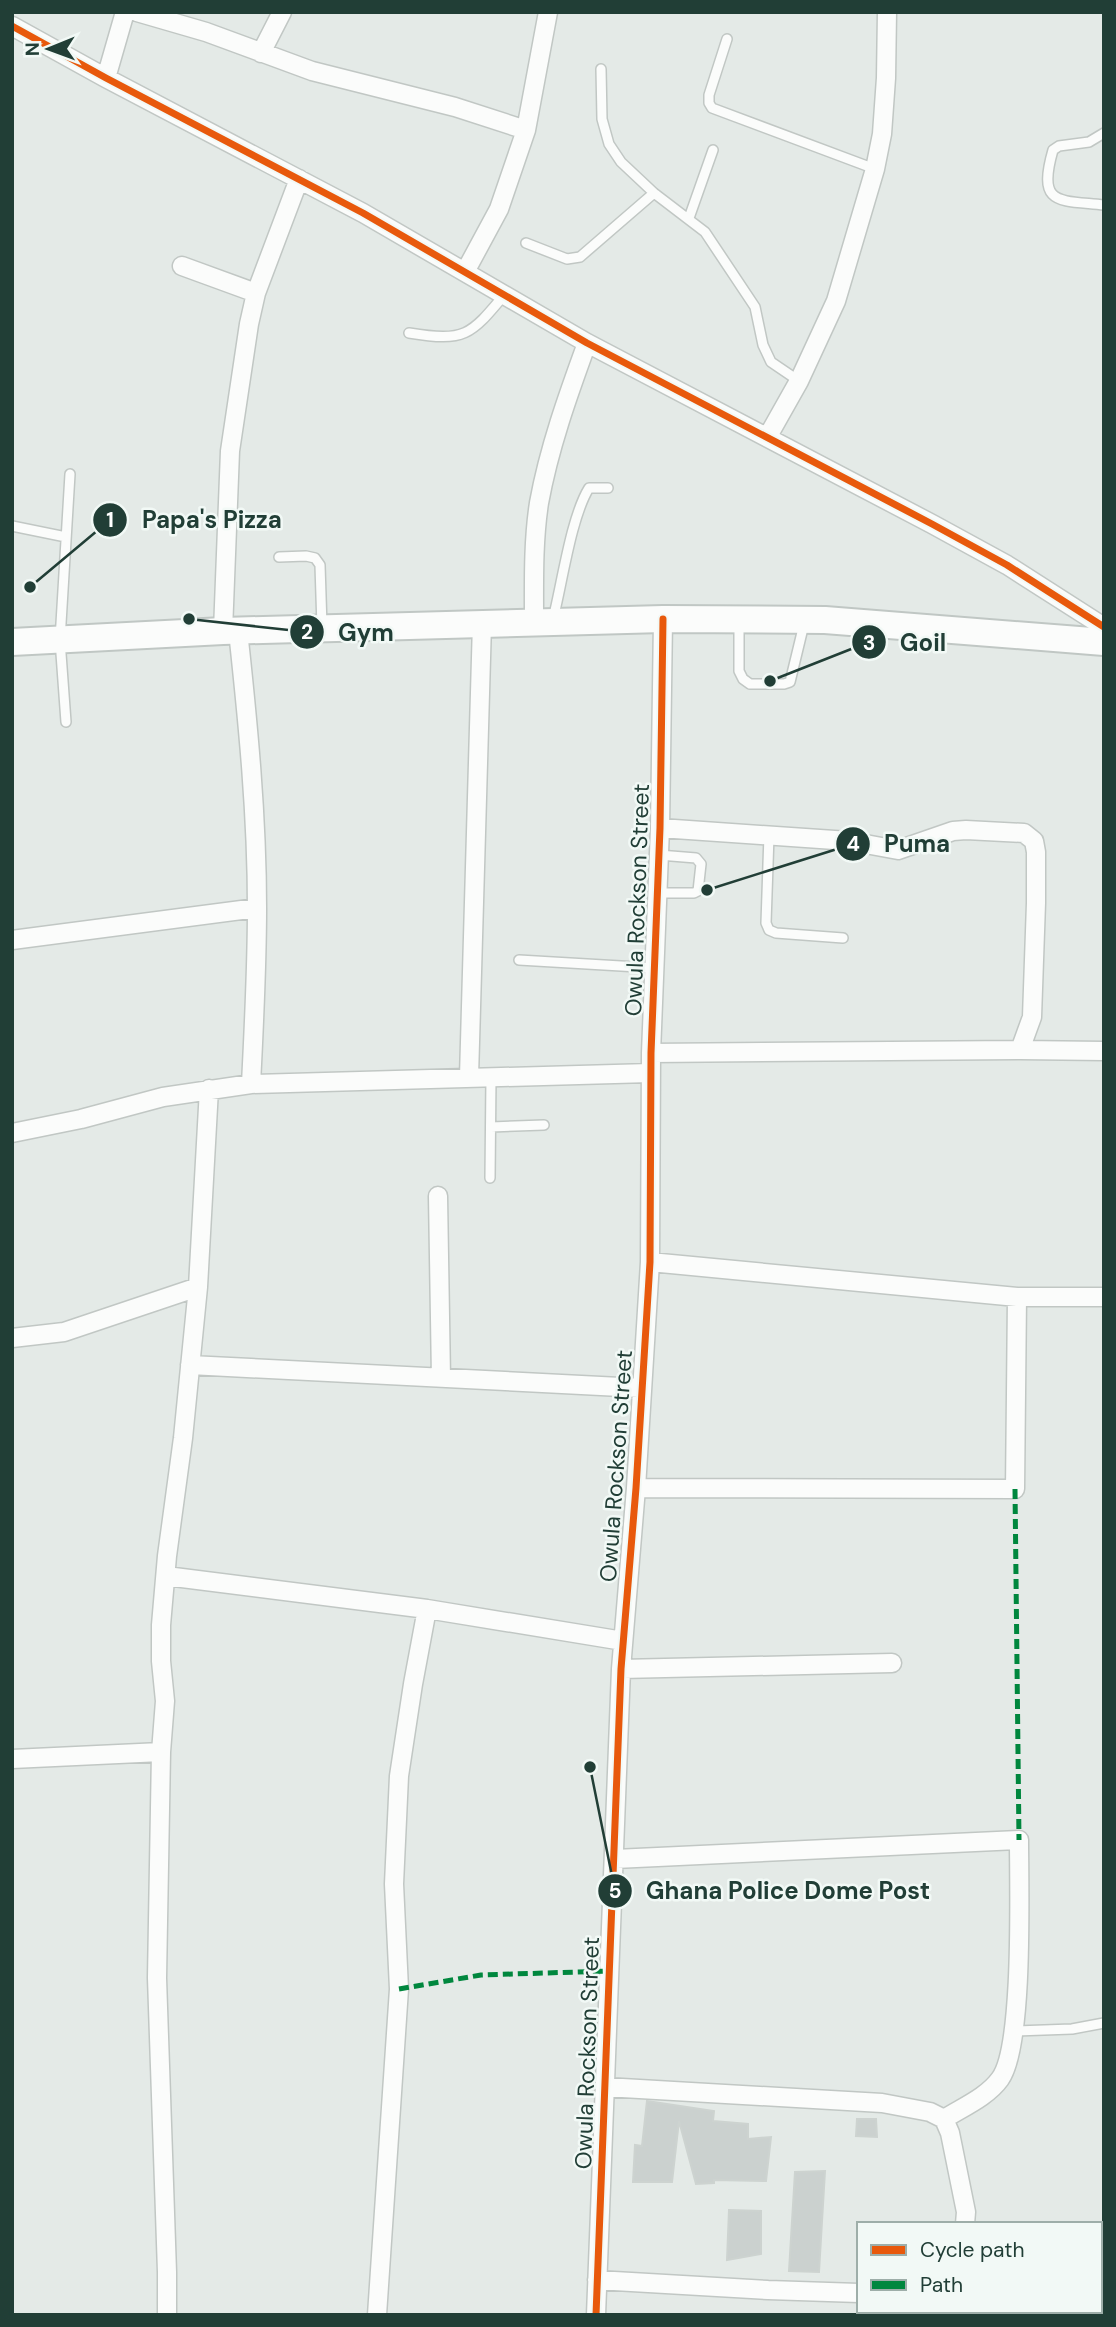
<svg xmlns="http://www.w3.org/2000/svg" width="1116" height="2327" font-family="'DM Sans',sans-serif">
	<style>
		.building { fill: #cbd1cf; stroke: #cdd3d0; stroke-width: 2 }
		.lines { fill: none; stroke-linecap: round; stroke-linejoin: round }
		.lane-casing { stroke: #c1c7c4; stroke-width: 12 }
		.street-casing { stroke: #c1c7c4; stroke-width: 21 }
		.secondary-casing { stroke: #c0c7c4; stroke-width: 30 }
		.lane { stroke: #fbfcfb; stroke-width: 9 }
		.street { stroke: #fbfcfb; stroke-width: 18 }
		.secondary { stroke: #fbfcfb; stroke-width: 26 }
		.quiet { stroke: #00873e; stroke-width: 5; stroke-dasharray: 10 5; stroke-linecap: butt }
		.cycleway-casing { stroke: #f2f9f6; stroke-width: 11 }
		.cycleway { stroke: #e8590c; stroke-width: 7 }
		.labels { text-anchor: middle; stroke-width: 5; stroke-linejoin: round; paint-order: stroke }
		.street-label { font-size: 23px; fill: #213e36; stroke: #f2f9f6 }
		.leader { fill: none; stroke: #213e36; stroke-width: 2.5 }
		.callout-dot { fill: #213e36; stroke: #f2f9f6; stroke-width: 2.5 }
		.mark-label { font-size: 21px; text-anchor: middle; font-weight: bold; fill: #fff }
		.callout-label { font-size: 24px; text-anchor: middle; font-weight: bold; fill: #213e36; stroke: #f2f9f6; stroke-width: 5; stroke-linejoin: round; paint-order: stroke }
	</style>
	<rect width="100%" height="100%" fill="#e4eae7"/>
	<path class="building" d="M647 2101 714 2111 713 2121 748 2124V2139L771 2137 766 2181 714 2180V2183L696 2184 679 2121 672 2182H633L635 2145 642 2146Z
		M857 2119H876L877 2137 856 2136Z
		M825 2171 819 2272 789 2271 795 2172Z
		M729 2210 761 2211V2254L727 2260Z"/>
	<g class="lines">
		<g class="lane-casing">
			<path id="lane" d="M727 39 709 95V103L712 108 875 169
				M601 69 602 119 609 144 621 162 654 193 705 232 755 307 763 345 771 362 799 381
				M1104 133 1089 142 1059 146 1053 150C1037 206 1058 200 1104 205
				M689 218 713 150
				M526 243 567 259 580 257 654 193
				M409 333C465 342 470 336 505 294
				M12 526 66 537
				M279 557 306 556 315 558 320 565 322 627
				M553 619C562 584 571 517 589 488H608
				M739 621V671L743 679 750 684H784L790 682 804 624
				M66 722 60 640 70 474
				M769 835 766 923 769 930 776 933 843 938
				M657 893H694L698 891 701 864 696 858 659 855
				M519 960 655 968
				M491 1127 544 1125
				M490 1178 491 1077
				M1014 2031 1072 2029 1104 2023"/>
		</g>
		<g class="street-casing">
			<path id="street" d="M137 12 206 32 312 71 455 107 526 130
				M12 26 106 78 363 213 587 343 932 524 1007 565 1104 627
				M261 53 282 12
				M106 78 125 12
				M182 266 256 293
				M465 272 499 209 526 130 548 12
				M768 436 799 381 836 301 875 169 882 134 886 78 887 12
				M534 621C534 582 533 542 539 503 549 448 568 395 587 343
				M223 631 230 451 249 324 256 293 299 179
				M238 631C248 723 257 815 257 908 257 967 254 1026 251 1084
				M660 828 849 841 898 850 953 831 966 830 1024 833 1034 841 1036 852V903L1032 1017 1020 1050
				M12 940 257 908
				M651 1053 1020 1050 1104 1051
				M469 1077 482 623
				M12 1133 81 1119 163 1097 251 1084 650 1073
				M438 1196 441 1378
				M650 1262 1017 1297H1104
				M12 1338 64 1332 198 1287
				M190 1365 640 1388
				M636 1488 1015 1489 1017 1297
				M166 1576 427 1609 623 1641
				M621 1669 892 1663
				M12 1759 161 1752
				M615 1859 1019 1840C1019 1886 1024 2047 1000 2079 987 2097 963 2107 944 2119
				M605 2087 882 2103 930 2112 944 2119 950 2133 966 2212 965 2224
				M597 2280 768 2290 859 2293
				M167 2315V2272L157 1978 161 1752 165 1701 161 1661V1625L167 1556 183 1438 198 1287 209 1089
				M377 2315 399 1989 394 1884 399 1776 413 1684 427 1609
				M596 2315 621 1669 636 1488 650 1262 651 1053 660 828 663 619
				M961 2315 962 2311"/>
		</g>
		<g class="secondary-casing">
			<path id="secondary" d="M12 642 223 631 663 619 825 620 1104 642"/>
		</g>
		<use href="#lane" class="lane"/>
		<use href="#street" class="street"/>
		<use href="#secondary" class="secondary"/>
		<path class="quiet" d="M1015 1489 1019 1840
			M399 1989 481 1975 610 1971"/>
		<g class="cycleway-casing">
			<path id="cycleway" d="M12 26 106 78 363 213 587 343 932 524 1007 565 1104 627
				M596 2315 621 1669 636 1488 650 1262 651 1053 660 828 663 619"/>
		</g>
		<use href="#cycleway" class="cycleway"/>
	</g>
	<g class="labels">
		<g class="street-label">
			<text transform="translate(637 900) rotate(-88)" y="8">Owula Rockson Street</text>
			<text transform="translate(616 1466) rotate(-86)" y="8">Owula Rockson Street</text>
			<text transform="translate(587 2053) rotate(-88)" y="8">Owula Rockson Street</text>
		</g>
	</g>
	<path class="leader" d="M30 587L110 520M189 619L307 632M770 681L869 642M707 890L853 844M590 1767L615 1891"/>
	<g class="callout-dot">
		<circle cx="30" cy="587" r="7"/>
		<circle cx="189" cy="619" r="7"/>
		<circle cx="770" cy="681" r="7"/>
		<circle cx="707" cy="890" r="7"/>
		<circle cx="590" cy="1767" r="7"/>
		<circle cx="110" cy="520" r="18"/>
		<circle cx="307" cy="632" r="18"/>
		<circle cx="869" cy="642" r="18"/>
		<circle cx="853" cy="844" r="18"/>
		<circle cx="615" cy="1891" r="18"/>
	</g>
	<g class="mark-label">
		<text x="110" y="527">1</text>
		<text x="307" y="639">2</text>
		<text x="869" y="650">3</text>
		<text x="853" y="851">4</text>
		<text x="615" y="1898">5</text>
	</g>
	<g class="callout-label">
		<text x="212" y="528">Papa's Pizza</text>
		<text x="366" y="641">Gym</text>
		<text x="923" y="651">Goil</text>
		<text x="917" y="852">Puma</text>
		<text x="788" y="1899">Ghana Police Dome Post</text>
	</g>
	<rect width="1116" height="2327" fill="none" stroke="#213e36" stroke-width="28"/>
	<rect x="857" y="2222" width="245" height="91" fill="#f2f9f6" stroke="#9eaea9" stroke-width="2"/>
	<rect x="871" y="2245" width="35" height="10" fill="#e8590c" stroke="#9eaea9" stroke-width="2"/>
	<text x="920" y="2257" font-size="21" fill="#213e36">Cycle path</text>
	<rect x="871" y="2280" width="35" height="10" fill="#00873e" stroke="#9eaea9" stroke-width="2"/>
	<text x="920" y="2292" font-size="21" fill="#213e36">Path</text>
	<g transform="translate(49 49) rotate(269)" stroke="#f2f9f6" stroke-width="5" paint-order="stroke">
	<path d="M0-5L12 26L0 18L-12 26Z" fill="#213e36"/>
	<text y="-10" font-size="19" font-weight="bold" text-anchor="middle" fill="#213e36">N</text>
	</g>
</svg>
